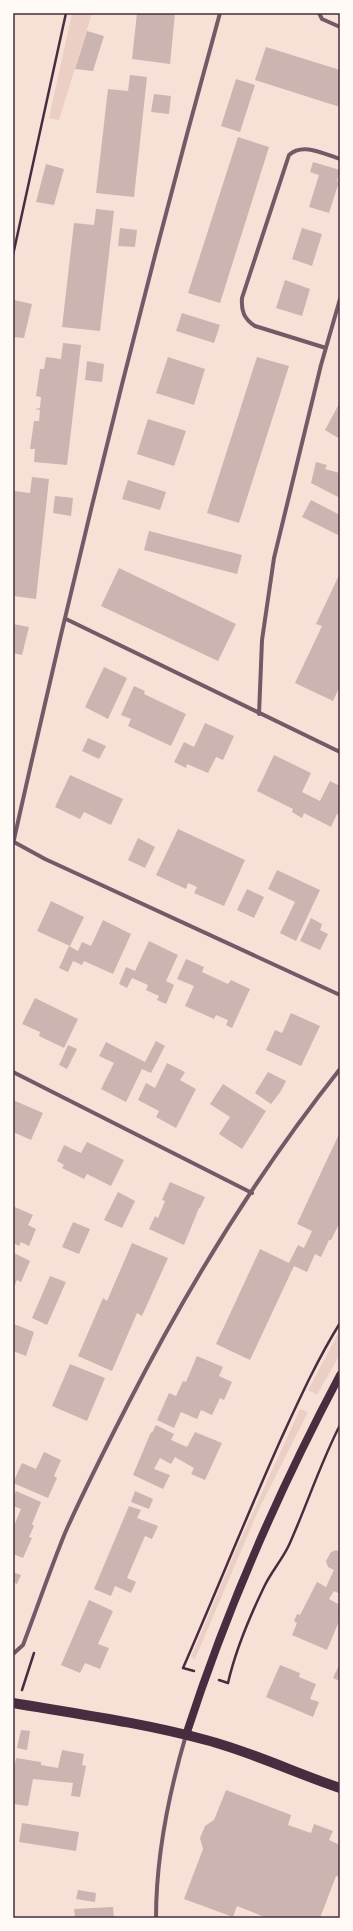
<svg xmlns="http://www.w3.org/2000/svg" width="353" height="1931" font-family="Commissioner,sans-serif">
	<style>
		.green { fill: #ebcfc5 }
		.building { fill: #ccb4b1 }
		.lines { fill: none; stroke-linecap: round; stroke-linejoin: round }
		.path { stroke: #4a2c40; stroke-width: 2.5 }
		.minor { stroke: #755966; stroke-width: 4 }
		.secondary { stroke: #4a2c40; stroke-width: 8 }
		.primary { stroke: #4a2c40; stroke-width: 10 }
		.neatline { fill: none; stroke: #4a2c40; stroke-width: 1.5 }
	</style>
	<rect width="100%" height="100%" fill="#f7e1d7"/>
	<path class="green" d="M72 13H92L59 120 49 118Z
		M340 1330V1354L317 1395 308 1390Z
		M300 1409 308 1412 259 1509 195 1659 191 1657 237 1547Z"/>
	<path class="building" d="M137 13H175L170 64 132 59Z
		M87 31 104 36 93 71 75 69Z
		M266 47 340 70V107L255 80Z
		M130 75 147 77 134 197 96 193 108 89 128 91Z
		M236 79 255 85 240 132 221 126Z
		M154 94 171 96 169 114 151 112Z
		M238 137 269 147 220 303 188 293Z
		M313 162 340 170 337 181 339 182 329 213 309 207 319 175 310 172Z
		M46 164 64 169 54 205 36 202Z
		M96 209 114 211 100 331 62 327 74 223 94 225Z
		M120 228 137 230 135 247 118 246Z
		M302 228 322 234 312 266 292 259Z
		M285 280 310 289 302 316 276 308Z
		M14 300 32 304 24 338 13 337Z
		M182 313 220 325 214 343 176 331Z
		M63 343 81 345 67 465 34 462 35 449H30L34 421H39L40 410 35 409 40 408 41 397 36 396 40 369H44L46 357 61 359Z
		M168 357 205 369 194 405 156 393Z
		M257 357 289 366 239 523 207 513Z
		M87 361 104 364 102 382 85 380Z
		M340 402V439L325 430Z
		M148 419 186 431 174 466 137 454Z
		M316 462 327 465 325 469 340 473V498L311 483Z
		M32 477 49 479 36 599 13 596 14 491 30 493Z
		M128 480 166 492 160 510 122 499Z
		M55 496 73 498 71 516 53 513Z
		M311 500 340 515V536L302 517Z
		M149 531 242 555 237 574 144 550Z
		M119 568 236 624 218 661 101 606Z
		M340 573V686L333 701 295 683 322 626 316 624Z
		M13 624 29 627 22 655 13 653Z
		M104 667 127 678 108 719 85 707Z
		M134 686 145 691 144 694 186 714 171 746 128 726 131 719 121 715Z
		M205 723 234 736 223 760 216 757 208 773 187 764 186 768 174 762 184 742 194 747Z
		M88 738 106 746 99 759 82 751Z
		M274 755 311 773 302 792 320 801 330 781 340 786V816L337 814 331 827 304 813 302 818 292 812 293 809 257 791Z
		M70 775 123 799 111 825 84 812 80 819 55 807Z
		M178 829 245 860 224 906 194 893 197 887 188 883 186 889 156 875Z
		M138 838 155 847 145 868 128 860Z
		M277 870 320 890 296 941 280 933 295 902 268 889Z
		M247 889 264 897 254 918 237 910Z
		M51 901 84 917 70 946 37 931Z
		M311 918 322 924 320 930 328 934 320 950 300 941Z
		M103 920 131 934 113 974 84 961 82 965 73 961 68 972 59 968 69 946 78 951 82 942 91 946Z
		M149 941 178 955 166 981 174 985 166 1004 157 1000 159 996 146 990 148 985 132 978 127 988 119 984 126 967 135 971Z
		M186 959 204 967 202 972 228 984 231 980 250 989 232 1028 226 1025 228 1020 216 1015 214 1019 185 1006 194 986 177 979Z
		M35 998 78 1019 64 1048 39 1036 40 1032 22 1024Z
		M291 1013 320 1026 301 1066 266 1050 275 1030 282 1033Z
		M156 1041 165 1046 151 1073 142 1069 126 1102 101 1089 114 1063 99 1056 106 1042 145 1062Z
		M68 1045 77 1049 67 1069 59 1065Z
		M167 1063 185 1072 180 1080 196 1089 176 1128 156 1117 159 1111 138 1100 146 1083 155 1088Z
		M268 1072 286 1081 281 1091 271 1104 255 1093Z
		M223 1084 266 1111 242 1149 219 1134 230 1117 210 1104Z
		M13 1100 43 1113 31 1140 13 1132Z
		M340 1132V1222L331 1240H329L321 1257 315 1254 307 1272 294 1266 250 1360 216 1344 260 1249 289 1263 298 1245 304 1248 312 1231 297 1224Z
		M87 1142 124 1160 111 1186 87 1174 84 1179 62 1168 64 1165 57 1161 64 1145 81 1153Z
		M170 1182 205 1197 200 1208H199L184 1245 149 1229 155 1216 158 1218 165 1201 162 1200Z
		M118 1192 135 1201 122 1228 104 1220Z
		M15 1207 33 1215 28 1225 36 1229 29 1246 21 1242 19 1246 13 1243V1210Z
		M73 1222 90 1229 79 1254 62 1247Z
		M132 1243 168 1258 142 1316 137 1313 112 1371 78 1356 103 1298 107 1301Z
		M14 1253 30 1261 21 1282 17 1280 13 1289Z
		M50 1276 66 1282 47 1325 32 1318Z
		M14 1324 34 1332 26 1356 13 1351Z
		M197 1356 223 1367 219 1376 232 1382 224 1400 220 1398 212 1415 201 1410 197 1419 181 1412 174 1428 157 1420 169 1393 176 1396 183 1381 186 1382Z
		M70 1364 105 1378 87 1421 52 1406Z
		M156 1425 174 1434 171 1440 187 1447 195 1432 222 1443 205 1480 191 1474 194 1468 175 1457 171 1464 160 1458 154 1469 170 1475 163 1489 133 1475 151 1432 152 1433Z
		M44 1452 61 1460 54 1476 57 1478 48 1498 13 1483 22 1463 36 1469Z
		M16 1491 41 1502 32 1524 34 1526 29 1537 32 1538 23 1558 13 1554V1528L21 1509 13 1506V1498Z
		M135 1491 153 1499 149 1509 131 1502Z
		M129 1506 141 1510 137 1518 158 1526 152 1539 145 1536 127 1578 136 1582 131 1593 115 1586 111 1596 94 1589Z
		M336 1550 340 1552V1594L334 1591 329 1599 340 1605V1619L327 1650 292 1635 297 1623 294 1621 297 1614 300 1615 317 1582 326 1587 334 1570 328 1567 326 1561 331 1552Z
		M13 1572 21 1575 17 1584 13 1582Z
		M89 1600 113 1611 98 1644 109 1648 100 1669 85 1663 80 1673 61 1665Z
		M340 1663V1681L333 1678Z
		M280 1665 300 1673 299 1677 316 1684 310 1699 319 1702 313 1717 266 1697Z
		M21 1730 30 1731 27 1750 17 1748Z
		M62 1750 84 1754 82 1765 86 1766 80 1797 71 1796 73 1783 33 1779 28 1806 13 1804V1775L16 1758 41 1762V1765L58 1768Z
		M226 1790 291 1815 288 1825 311 1833 314 1824 333 1831 329 1840 340 1845V1877L336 1876 320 1918H267L237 1906 233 1917 184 1899 203 1849 200 1838 205 1826 214 1820Z
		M22 1823 79 1832 76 1851 19 1842Z
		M78 1890 96 1893 95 1902 76 1899Z
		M113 1907 114 1918H75L74 1909Z"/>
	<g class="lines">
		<path class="path" d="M13 255 66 13
			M194 1671 183 1668C216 1592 247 1515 281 1439 299 1400 317 1360 340 1323
			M219 1680 228 1683C235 1652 250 1616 264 1587 271 1572 282 1560 289 1545 307 1505 320 1464 340 1425
			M22 1690 34 1653"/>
		<path class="minor" d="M319 13 322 19 340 27
			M326 348 255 326C244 319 241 311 242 298L289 155C303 142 324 154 340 159
			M66 619 340 752
			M259 714 262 640 274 558 321 365 340 299
			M14 842 45 859 340 995
			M13 844C75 566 144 288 220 13
			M13 1072 252 1193
			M13 1654 23 1645C37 1608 50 1570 65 1533 85 1488 107 1445 129 1402 189 1285 258 1172 340 1069
			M156 1918C156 1855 168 1796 186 1735"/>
		<path class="secondary" d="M186 1735C226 1611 279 1490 340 1375"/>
		<path class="primary" d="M13 1703C78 1714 143 1723 206 1740 252 1752 295 1773 340 1788"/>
	</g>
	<rect width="353" height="1931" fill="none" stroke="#fffaf5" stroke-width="28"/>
	<rect x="14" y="14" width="325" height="1903" class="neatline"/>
</svg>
